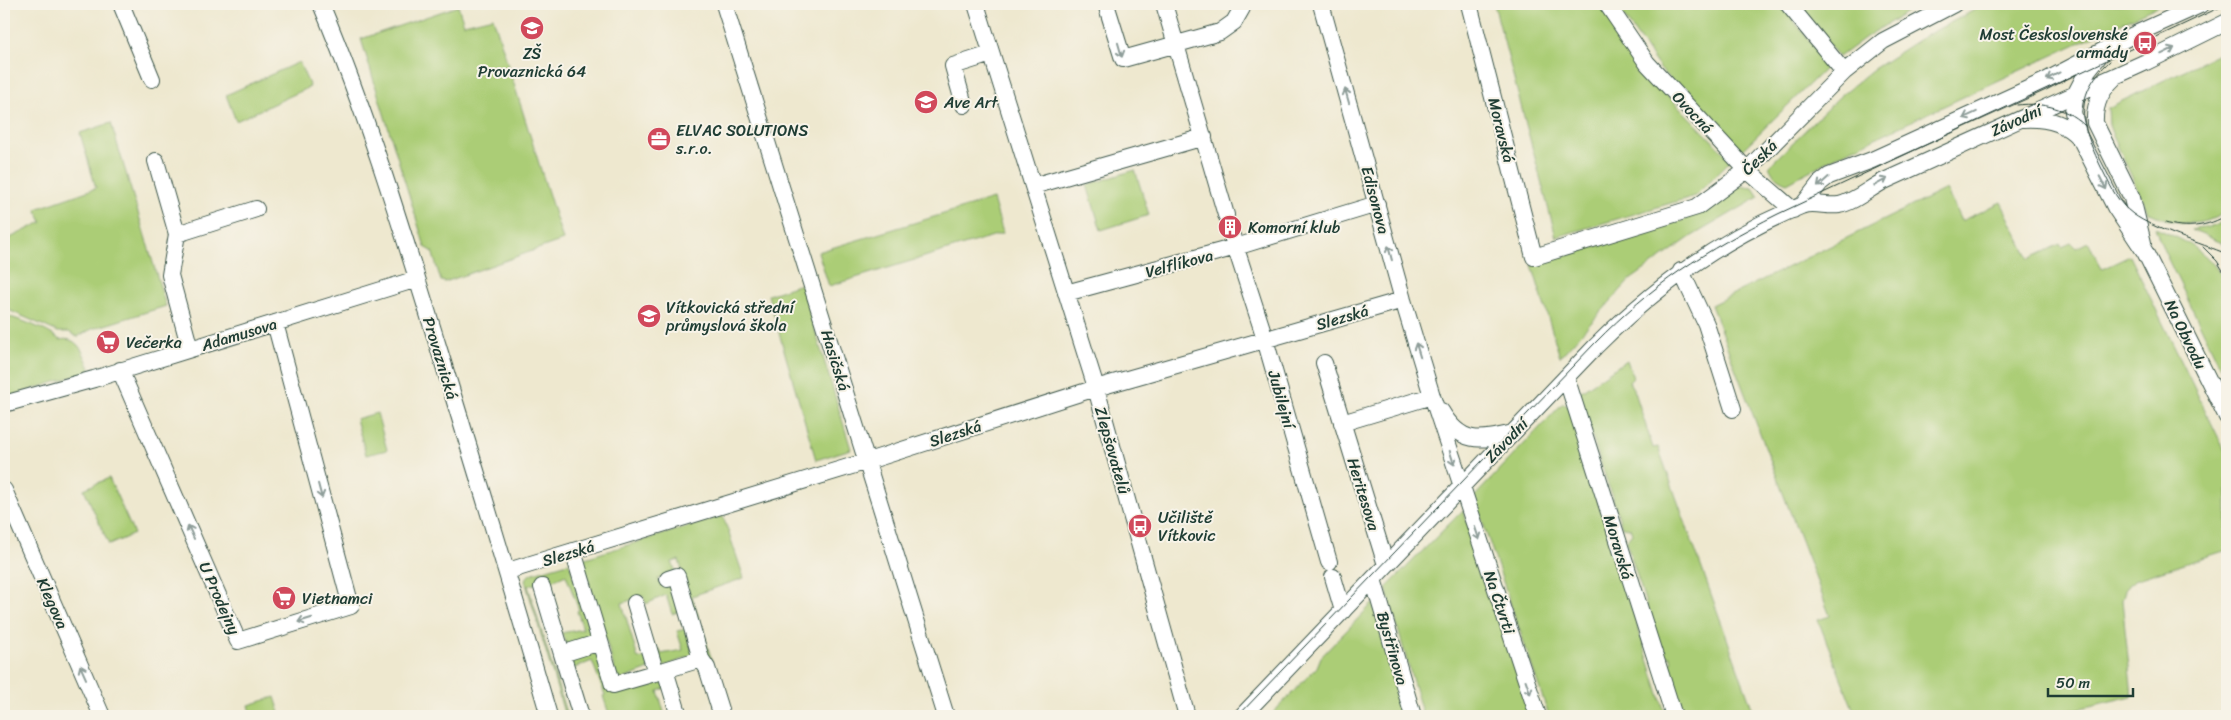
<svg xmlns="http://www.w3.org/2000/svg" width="2231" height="720" font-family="Sriracha,sans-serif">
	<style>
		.green { fill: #abcd76; stroke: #658555 }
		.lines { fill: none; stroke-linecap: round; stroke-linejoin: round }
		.minor-casing { stroke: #3e574b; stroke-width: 18 }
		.minor { stroke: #fff; stroke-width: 16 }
		.tram { stroke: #1f3d34; stroke-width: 1 }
		.oneway { stroke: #8f9e9a }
		.labels { text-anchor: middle; stroke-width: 4; stroke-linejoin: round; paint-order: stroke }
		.poi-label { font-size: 16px; fill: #1f3d34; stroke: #f7f3e8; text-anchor: start }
		.street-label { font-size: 16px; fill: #1f3d34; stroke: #f7f3e8 }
	</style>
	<rect width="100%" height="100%" fill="#f7f3e8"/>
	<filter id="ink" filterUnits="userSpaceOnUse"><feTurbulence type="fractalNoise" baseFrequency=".02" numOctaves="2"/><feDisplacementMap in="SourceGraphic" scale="10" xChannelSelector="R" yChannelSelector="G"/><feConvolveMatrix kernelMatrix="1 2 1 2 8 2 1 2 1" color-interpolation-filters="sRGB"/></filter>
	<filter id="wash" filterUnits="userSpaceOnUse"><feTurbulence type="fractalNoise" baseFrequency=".0096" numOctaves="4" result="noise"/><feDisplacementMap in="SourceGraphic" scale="20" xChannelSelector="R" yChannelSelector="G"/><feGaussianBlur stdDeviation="1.12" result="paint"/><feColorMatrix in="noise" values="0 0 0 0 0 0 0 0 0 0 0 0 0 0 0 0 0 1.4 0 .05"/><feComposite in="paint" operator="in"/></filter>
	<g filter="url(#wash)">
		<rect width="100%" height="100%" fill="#eee8cf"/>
		<path class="green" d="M1494 4H1599L1646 73 1731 160 1695 196 1556 237Z
			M1615 4H1780L1829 65 1741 151 1661 70Z
			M1797 4H1920L1866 37 1839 57Z
			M1986 4H2162L1837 156 1787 183C1778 180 1772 175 1769 166L1839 97 1872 70 1923 37Z
			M458 6 464 24 493 17 563 240 445 282 441 281 432 251 425 247 361 39Z
			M2227 49V211C2201 229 2175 225 2148 212L2113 136 2109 125 2108 108Z
			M299 62 310 87 236 121 226 95Z
			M111 123 166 306 92 329 77 337 69 332H58L4 308V241L42 222 36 209 96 188 80 133Z
			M1135 170 1149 215 1101 230 1087 185Z
			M1739 186 1753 188 1759 197 1692 236 1630 280 1560 357 1532 265 1681 221 1709 209Z
			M1946 189 1961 221 2001 202 2029 259 2060 244 2062 247 2071 243 2076 248 2088 242 2102 269 2130 256 2227 455V550L2134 580 2125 590 2122 600 2132 696 2047 716H1856L1818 620 1830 616 1711 305Z
			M993 199 1003 233 829 286 818 252Z
			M2227 219V245L2191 230 2209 227Z
			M2155 228C2187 241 2214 254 2227 288V380L2164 251Z
			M801 284 851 449 816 460 768 295Z
			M4 315C23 321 45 328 60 340 79 335 85 357 91 371L4 398Z
			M1627 360 1633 378 1629 382 1635 392 1653 448 1658 447 1755 716H1680L1666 667 1672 661 1670 656 1662 654 1626 541 1632 534 1630 528 1622 527 1578 393Z
			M1563 403 1568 406 1666 716H1549L1474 497Z
			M377 413 387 450 366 455 356 419Z
			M109 478 134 534 109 545 84 489Z
			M1463 510 1533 716H1423L1386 588Z
			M723 516 744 578 692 596 729 716 706 654 679 560 672 562 675 570 673 574 658 579 660 584 667 582 671 583 680 611 672 614 666 595 646 604 643 596 622 603 638 659 647 657 649 669 618 681 582 559Z
			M568 563 570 565 592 639 568 647 561 633 583 629 577 611 579 610 566 575 545 584 543 581 528 586 567 716H565L525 580 530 574Z
			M1373 603 1406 716H1270L1317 667 1321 657Z
			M686 629 693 655 663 667 656 652 660 650 661 654 683 650 677 631Z
			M594 649 630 690 652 683V680L660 678 666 688 658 691 665 716H603L609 714 603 696 605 695 592 661 572 669 570 658Z
			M275 697 281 716H252L249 705Z"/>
	</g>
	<g filter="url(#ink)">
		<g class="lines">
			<g class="minor-casing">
				<path id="minor" d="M121 4 152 79
					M321 4C367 114 402 229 437 343 475 467 513 591 549 716
					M724 4 946 716
					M976 4 1094 381 1187 716
					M1106 4 1123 59 1220 32 1234 22 1242 8V4
					M1164 4 1226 215
					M1321 4 1403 300 1432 396 1538 716
					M1469 4 1534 257 1697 207 1747 170 1844 72 1883 41 1954 4
					M1607 4 1647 63 1747 170 1793 210
					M1788 4 1844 72
					M2100 55 2088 70 2076 93 2073 112 2078 134 2115 207 2145 252 2227 417
					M2114 78C2101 90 2094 105 2095 123L2132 198 2143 243
					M964 105 953 66 991 54
					M2024 119C2045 118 2065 122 2079 138
					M156 161 177 234
					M1033 186 1204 137
					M1803 205 1820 183 1829 176 1872 160 2043 82 2129 37 2202 4
					M1232 236 1262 329 1329 562
					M1681 271 1706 324 1733 409
					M1066 293 1236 247 1377 204
					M190 349 170 275 177 234 256 209
					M1324 363 1386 565
					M120 370 238 641 351 606 275 323
					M1566 377 1674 716
					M4 404 94 379 417 279
					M1441 411C1461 445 1479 441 1513 433
					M1342 423 1432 396
					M4 490 102 716
					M573 551 613 685 665 670 679 716
					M508 571 868 461 1096 388 1403 300
					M1333 577 1343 611
					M668 579 677 576 701 659
					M1373 579 1413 716
					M542 587 562 654 600 642
					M635 603 656 673
					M562 654 581 716
					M665 670 701 659 707 668 722 716
					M1242 716 1595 347C1655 287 1722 238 1801 206 1812 201 1827 207 1839 205 1854 202 1869 189 1882 182L2146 62 2227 22"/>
			</g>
			<use href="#minor" class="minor"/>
			<path class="tram" d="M2110 61C2070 98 2082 128 2103 171 2111 187 2118 203 2133 214 2155 230 2201 243 2227 254
				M2017 105C2043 102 2068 108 2086 127
				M2165 223C2187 229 2208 227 2227 215
				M2203 247 2217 261 2227 277
				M1238 716 1595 343C1653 284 1704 251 1778 214L2227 4"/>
		</g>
		<defs><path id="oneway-shaft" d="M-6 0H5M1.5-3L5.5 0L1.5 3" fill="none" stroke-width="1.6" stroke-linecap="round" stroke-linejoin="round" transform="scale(1.25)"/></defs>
		<g class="oneway">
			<use href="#oneway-shaft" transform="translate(1120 50) rotate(74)"/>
			<use href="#oneway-shaft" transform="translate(2168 51) rotate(-26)"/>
			<use href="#oneway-shaft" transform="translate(2053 76) rotate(152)"/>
			<use href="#oneway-shaft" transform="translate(1347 96) rotate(-106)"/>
			<use href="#oneway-shaft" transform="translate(1970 115) rotate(155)"/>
			<use href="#oneway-shaft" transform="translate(1823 182) rotate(138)"/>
			<use href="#oneway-shaft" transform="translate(1881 182) rotate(-28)"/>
			<use href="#oneway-shaft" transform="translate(2103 183) rotate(63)"/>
			<use href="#oneway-shaft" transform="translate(1390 253) rotate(-105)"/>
			<use href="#oneway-shaft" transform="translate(1418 350) rotate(-107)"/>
			<use href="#oneway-shaft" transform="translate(1452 458) rotate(72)"/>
			<use href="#oneway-shaft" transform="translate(320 491) rotate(75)"/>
			<use href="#oneway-shaft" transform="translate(191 532) rotate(-114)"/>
			<use href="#oneway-shaft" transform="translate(1477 533) rotate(71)"/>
			<use href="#oneway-shaft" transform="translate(305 620) rotate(163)"/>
			<use href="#oneway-shaft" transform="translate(83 672) rotate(-114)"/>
			<use href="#oneway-shaft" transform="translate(1528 687) rotate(71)"/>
		</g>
	</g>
	<defs>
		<g id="school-disc" transform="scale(1.25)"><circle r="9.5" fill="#d1495b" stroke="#f7f3e8"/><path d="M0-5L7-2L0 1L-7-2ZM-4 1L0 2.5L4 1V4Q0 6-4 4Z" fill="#fff"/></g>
		<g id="bus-disc" transform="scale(1.25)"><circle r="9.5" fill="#d1495b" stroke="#f7f3e8"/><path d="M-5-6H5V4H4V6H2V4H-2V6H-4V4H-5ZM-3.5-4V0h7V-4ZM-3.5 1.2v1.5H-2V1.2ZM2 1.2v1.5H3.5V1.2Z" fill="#fff"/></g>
		<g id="office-disc" transform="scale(1.25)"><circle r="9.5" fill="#d1495b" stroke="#f7f3e8"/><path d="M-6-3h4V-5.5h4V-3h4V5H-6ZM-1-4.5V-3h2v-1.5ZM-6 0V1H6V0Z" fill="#fff"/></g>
		<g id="building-disc" transform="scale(1.25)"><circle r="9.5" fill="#d1495b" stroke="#f7f3e8"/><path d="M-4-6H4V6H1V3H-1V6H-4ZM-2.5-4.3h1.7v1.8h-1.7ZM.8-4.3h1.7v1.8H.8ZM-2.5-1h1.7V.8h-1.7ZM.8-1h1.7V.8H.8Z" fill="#fff"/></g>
		<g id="university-disc" transform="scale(1.25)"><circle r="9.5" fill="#d1495b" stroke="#f7f3e8"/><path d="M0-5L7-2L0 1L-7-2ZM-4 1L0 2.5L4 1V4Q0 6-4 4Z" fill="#fff"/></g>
		<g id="supermarket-disc" transform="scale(1.25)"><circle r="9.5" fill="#d1495b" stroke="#f7f3e8"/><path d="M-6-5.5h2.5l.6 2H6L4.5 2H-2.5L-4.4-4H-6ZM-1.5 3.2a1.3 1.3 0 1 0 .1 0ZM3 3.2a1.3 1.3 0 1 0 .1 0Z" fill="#fff"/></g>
	</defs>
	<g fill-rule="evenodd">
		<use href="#school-disc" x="532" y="28"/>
		<use href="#bus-disc" x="2145" y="43"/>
		<use href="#school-disc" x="926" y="102"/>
		<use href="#office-disc" x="659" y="139"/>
		<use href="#building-disc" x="1230" y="227"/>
		<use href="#university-disc" x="649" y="316"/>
		<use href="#supermarket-disc" x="108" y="342"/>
		<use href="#bus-disc" x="1140" y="526"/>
		<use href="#supermarket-disc" x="284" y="598"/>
	</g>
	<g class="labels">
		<g class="poi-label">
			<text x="2128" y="40" text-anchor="end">Most Československé<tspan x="2128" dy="18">armády</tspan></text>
			<text x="532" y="59" text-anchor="middle">ZŠ<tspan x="532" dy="18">Provaznická 64</tspan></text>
			<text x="944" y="108">Ave Art</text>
			<text x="676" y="136">ELVAC SOLUTIONS<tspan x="676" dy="18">s.r.o.</tspan></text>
			<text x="1248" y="233">Komorní klub</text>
			<text x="666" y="313">Vítkovická střední<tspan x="666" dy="18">průmyslová škola</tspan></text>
			<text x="126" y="348">Večerka</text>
			<text x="1158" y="523">Učiliště<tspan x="1158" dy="18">Vítkovic</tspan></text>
			<text x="302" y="604">Vietnamci</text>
		</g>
		<g class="street-label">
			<text transform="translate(1693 112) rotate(47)" y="6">Ovocná</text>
			<text transform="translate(2016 120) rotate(-24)" y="6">Závodní</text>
			<text transform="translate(1502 130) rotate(76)" y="6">Moravská</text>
			<text transform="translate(1759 157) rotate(-44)" y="6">Česká</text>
			<text transform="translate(1376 200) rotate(75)" y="6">Edisonova</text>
			<text transform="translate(1179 263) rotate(-15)" y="6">Velflíkova</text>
			<text transform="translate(1342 317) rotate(-16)" y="6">Slezská</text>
			<text transform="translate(239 334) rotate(-17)" y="6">Adamusova</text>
			<text transform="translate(2186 334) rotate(64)" y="6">Na Obvodu</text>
			<text transform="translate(441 358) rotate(73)" y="6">Provaznická</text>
			<text transform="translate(836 360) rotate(73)" y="6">Hasičská</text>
			<text transform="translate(1282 399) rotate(74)" y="6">Jubilejní</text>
			<text transform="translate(955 433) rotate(-18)" y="6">Slezská</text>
			<text transform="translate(1506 440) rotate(-46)" y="6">Závodní</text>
			<text transform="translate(1113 450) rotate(74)" y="6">Zlepšovatelů</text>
			<text transform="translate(1364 494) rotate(73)" y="6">Heritesova</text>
			<text transform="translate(1619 547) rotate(73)" y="6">Moravská</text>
			<text transform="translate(568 553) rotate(-17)" y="6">Slezská</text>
			<text transform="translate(220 598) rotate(66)" y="6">U Prodejny</text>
			<text transform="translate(1500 602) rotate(71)" y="6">Na Čtvrti</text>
			<text transform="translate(53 603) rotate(66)" y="6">Klegova</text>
			<text transform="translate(1393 648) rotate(74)" y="6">Bystřinova</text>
		</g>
	</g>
	<rect width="2231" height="720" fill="none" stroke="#f7f3e8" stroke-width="20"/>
	<path d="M2048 688v8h85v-8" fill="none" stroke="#1f3d34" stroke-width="2.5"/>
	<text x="2056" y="688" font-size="15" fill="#1f3d34" stroke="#f7f3e8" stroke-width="4" paint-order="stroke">50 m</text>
</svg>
